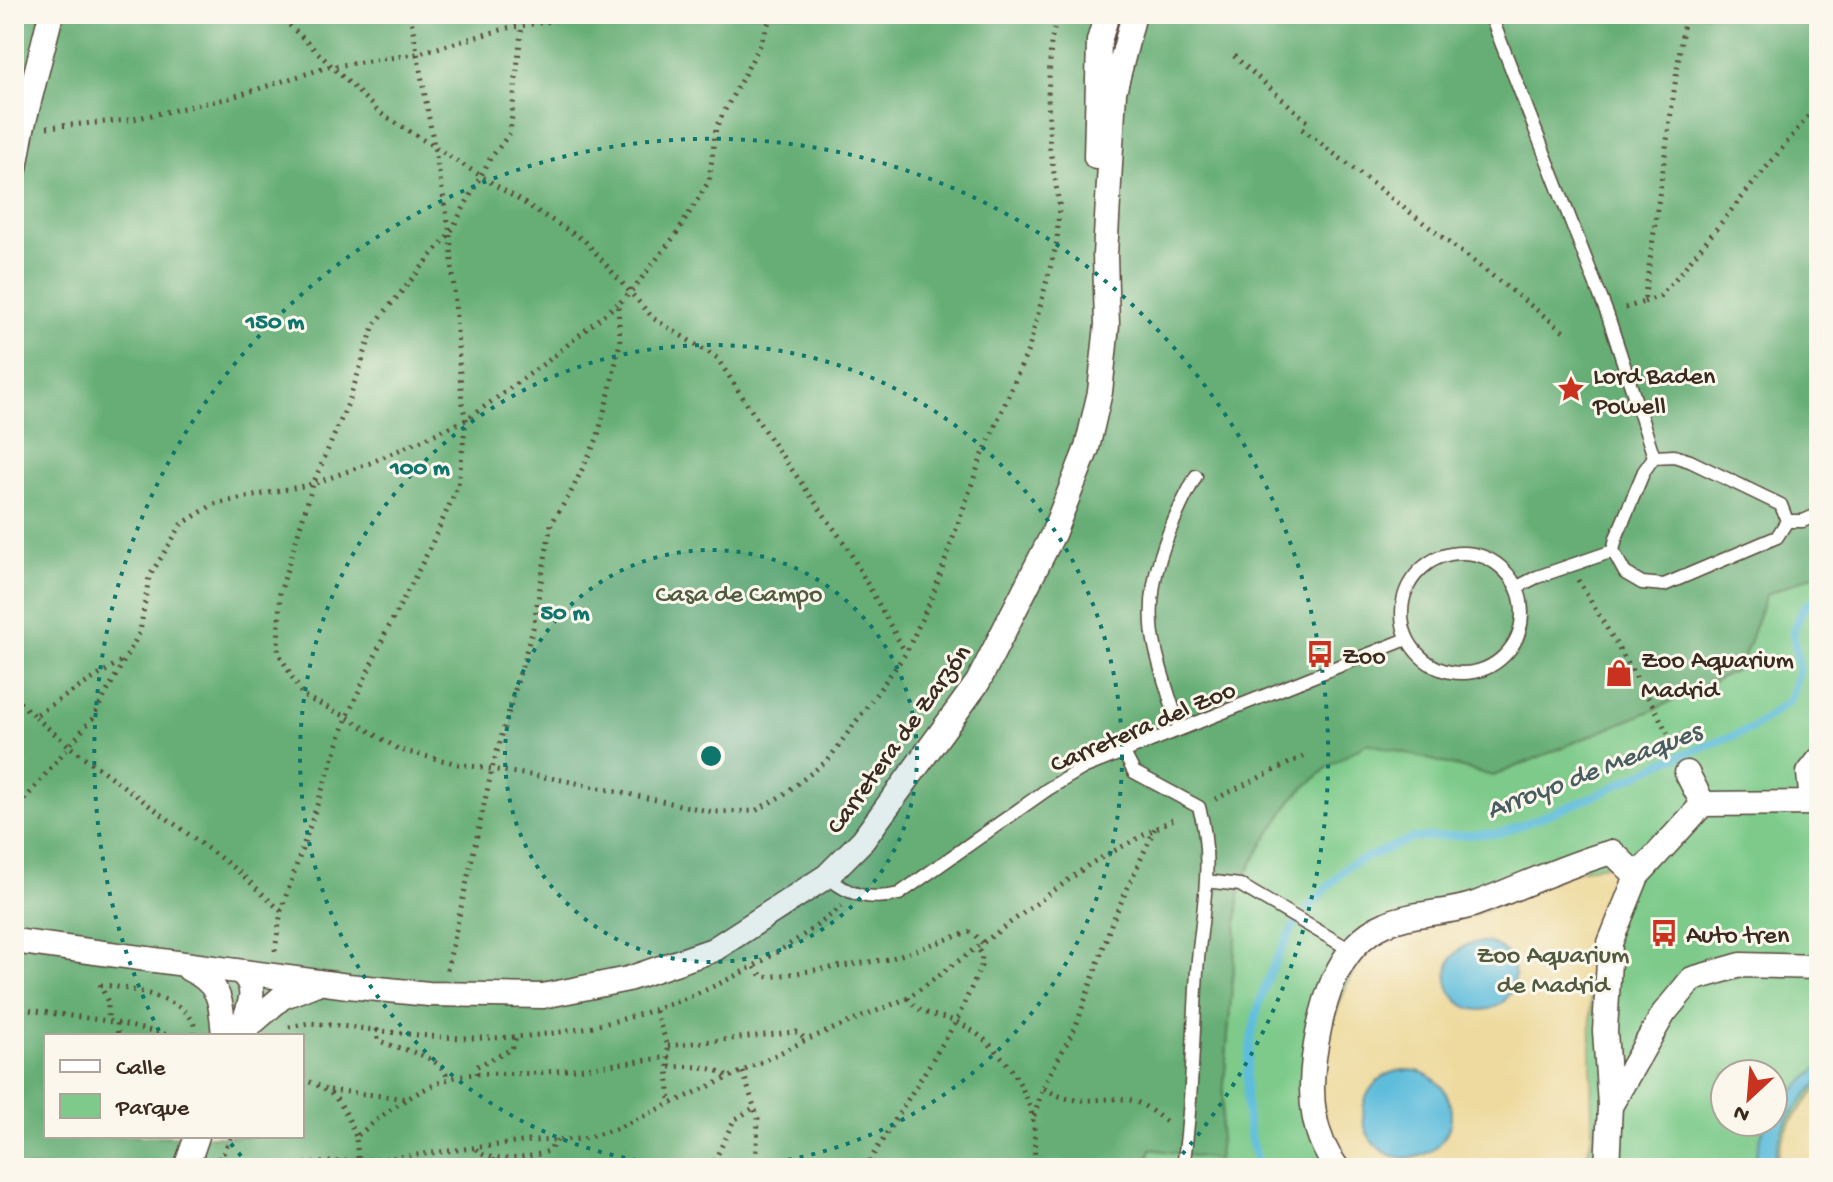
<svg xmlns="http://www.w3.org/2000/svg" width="1833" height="1182" font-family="'Gochi Hand',sans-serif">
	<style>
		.green { fill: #7dca8a; stroke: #5c7a54; stroke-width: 2; fill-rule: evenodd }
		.forest { fill: #66ae76; stroke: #506c4a; stroke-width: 2; fill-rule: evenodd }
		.sand { fill: #eeda9e; stroke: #94825e; stroke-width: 2 }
		.water { fill: #5ebddc; stroke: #4c747d; stroke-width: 2 }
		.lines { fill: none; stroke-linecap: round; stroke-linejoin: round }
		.stream { stroke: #5ebddc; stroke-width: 8 }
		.lane-casing { stroke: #574639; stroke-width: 15 }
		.street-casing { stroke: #574639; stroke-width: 27 }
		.path { stroke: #574639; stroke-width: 5; stroke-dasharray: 2 6; stroke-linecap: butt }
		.lane { stroke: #fff; stroke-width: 12 }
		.street { stroke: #fff; stroke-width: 24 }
		.ring { fill: none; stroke: #0f766e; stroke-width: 4; stroke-dasharray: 4 8 }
		.labels { text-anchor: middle; stroke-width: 6; stroke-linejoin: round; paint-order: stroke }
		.poi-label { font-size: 26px; fill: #3b2a1e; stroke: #fbf7ec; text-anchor: start }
		.park-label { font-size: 26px; fill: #4f5a3e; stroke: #fbf7ec }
		.street-label { font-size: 26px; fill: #3b2a1e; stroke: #fbf7ec }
		.water-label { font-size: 28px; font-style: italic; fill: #475d60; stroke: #fbf7ec }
		.centre { fill: #0f766e; stroke: #fbf7ec; stroke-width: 4 }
		.ring-label { font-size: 24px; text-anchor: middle; font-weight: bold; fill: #0f766e; stroke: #fbf7ec; stroke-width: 6; stroke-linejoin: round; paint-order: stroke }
	</style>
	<rect width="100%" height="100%" fill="#fbf7ec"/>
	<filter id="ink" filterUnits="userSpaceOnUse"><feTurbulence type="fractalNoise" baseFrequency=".0125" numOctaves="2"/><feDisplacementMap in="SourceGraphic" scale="16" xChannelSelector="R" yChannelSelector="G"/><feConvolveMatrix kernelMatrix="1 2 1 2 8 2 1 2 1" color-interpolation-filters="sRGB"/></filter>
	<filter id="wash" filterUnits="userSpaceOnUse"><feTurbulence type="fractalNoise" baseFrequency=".006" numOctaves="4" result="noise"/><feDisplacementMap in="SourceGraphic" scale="32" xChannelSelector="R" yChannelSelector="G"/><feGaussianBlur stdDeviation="1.8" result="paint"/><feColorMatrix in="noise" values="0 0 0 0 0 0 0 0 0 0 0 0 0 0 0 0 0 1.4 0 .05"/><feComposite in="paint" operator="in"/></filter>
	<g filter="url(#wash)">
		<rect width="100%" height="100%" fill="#f7e6d1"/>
		<path class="green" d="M1819 572V1168H1145L1150 1149 1218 1159 1240 885 1264 842 1293 798 1329 766 1367 743 1493 776 1655 709 1740 668 1766 594ZM1725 1074H1773V1122H1725Z"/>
		<path class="forest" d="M18 14H1819V572L1766 595 1740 668 1655 709 1493 776 1367 743 1329 766 1293 798 1264 842 1240 885 1218 1160 1151 1149 1145 1168H14V28ZM46 1036H302V1136H46Z"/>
		<path class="sand" d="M1617 863 1621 876 1620 881 1607 903 1598 933 1590 976 1592 1135 1584 1168H1350L1327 1133 1318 1077 1331 1026 1349 979 1369 949 1404 931 1475 914 1578 870Z
			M1819 1087V1167L1777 1168C1777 1134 1798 1111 1819 1087Z"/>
		<path class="water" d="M1447 976a34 34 0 1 1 68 0a34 34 0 1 1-68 0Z
			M1819 1067V1082C1794 1107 1775 1131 1774 1168H1752L1764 1127 1768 1122H1773C1773 1105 1807 1080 1819 1067Z
			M1363 1114a44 44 0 1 1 88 0a44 44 0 1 1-88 0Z"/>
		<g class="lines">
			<path class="stream" d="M1308 908 1349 865 1413 838 1501 833 1595 796 1666 761 1751 729 1789 701 1799 671 1793 631 1804 607 1819 596
				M14 1166 17 1168
				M1260 1168C1235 1111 1248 1024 1272 969 1279 954 1287 939 1295 924"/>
		</g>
	</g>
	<g filter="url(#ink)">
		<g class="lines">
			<g class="lane-casing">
				<path id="lane" d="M1490 14 1608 316 1654 457
					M1674 456 1690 461 1781 505 1787 521 1777 537 1664 585 1642 583 1625 573 1613 551 1616 538 1644 471 1654 457Z
					M1787 521H1803L1819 514
					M1402 613a60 60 0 1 1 120 0a60 60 0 1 1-120 0Z
					M1517 587 1537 577 1613 551
					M1180 729C1171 702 1161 674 1155 646 1142 586 1168 528 1196 476
					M1124 753 1134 772 1199 807C1215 861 1201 916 1197 971 1193 1037 1192 1103 1183 1168
					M827 876C848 896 871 901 899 894L1048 789 1083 768 1407 639
					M1206 881 1240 885 1349 949"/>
			</g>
			<g class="street-casing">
				<path id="street" d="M1096 157 1099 41 1107 14
					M14 174 22 129 51 14
					M1703 804 1812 803 1809 773 1819 760
					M14 941 348 986 429 994 543 996 628 979 713 950 827 876 863 840 978 682 1053 534 1087 448 1100 392 1107 325 1105 255 1114 92 1134 14
					M189 969C222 984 221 1003 224 1036
					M240 1031C247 1012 261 988 241 973
					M237 1036 282 997 317 983
					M1610 1106 1664 1013 1692 979 1741 965 1819 967
					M186 1168 197 1136
					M1337 1168C1312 1135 1309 1097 1314 1058 1321 1008 1335 945 1386 924 1413 912 1447 914 1475 904 1521 887 1565 865 1612 852L1637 876
					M1607 1168 1610 1106 1605 1031 1610 943 1637 876 1703 804 1687 773"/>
			</g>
			<path class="path" d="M278 14 380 113 585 241 653 318 717 358 770 439 847 547 905 652
				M523 14 510 133 490 159 450 233 374 325 349 401 313 484 280 593 278 652 303 696 347 717 400 750 458 764 562 780 713 812 755 811 783 795 828 760 906 653 933 595 980 461 1029 348 1057 242 1059 204 1050 149 1048 96 1051 42 1058 14
				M1234 56 1308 122
				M47 127 129 120 229 98 328 67 416 54 508 28 593 14
				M1302 129 1565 332
				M1644 302 1660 296 1676 278 1819 103
				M1625 308 1644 302 1685 14
				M1578 580 1655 709 1677 752
				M14 697 34 716
				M1215 799 1304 756
				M14 812 69 746 34 716 124 659
				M281 911 238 871 69 746 92 719 140 632 149 577 182 524 214 504 313 484 370 463 466 420 549 360 617 304
				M275 951 281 911 347 717 385 634 428 552 458 486 466 420 462 402 450 233 410 14
				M755 967 762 976 770 977 889 959 969 932 974 934 982 943
				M447 970 492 769 533 628 551 524 570 494 597 439 610 389 620 342 618 304 630 293 677 233 709 181 716 127 760 45 772 14
				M100 984 108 1002V1021
				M101 985C125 987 203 1000 194 1036
				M908 998C920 1017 938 1014 957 1022 993 1039 1020 1074 1031 1111 1036 1128 1034 1150 1035 1168
				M14 1008 108 1021 173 1036
				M655 1011 668 1046 669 1096 673 1104
				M117 1023 118 1036
				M289 1027 309 1023C361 1027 414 1037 466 1038 604 1041 735 993 842 906
				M377 1029 378 1040C400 1051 440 1053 448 1079
				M668 1046 793 1032H798L806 1040
				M670 1067C688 1066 714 1065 728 1077
				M743 1072 758 1119 756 1168
				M477 1074V1066L512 1049 516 1037
				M302 1079C337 1091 343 1104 356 1137
				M1043 1087 1076 1026 1112 922 1155 828
				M330 1090 408 1099
				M1034 1116 1043 1087C1076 1110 1097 1095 1130 1100 1142 1102 1158 1116 1168 1123
				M476 1149C491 1166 530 1157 549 1151L557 1140
				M218 1158 255 1167 391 1158 530 1141 583 1139 615 1129 743 1071 806 1040 908 998 1090 864 1177 817
				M358 1158 356 1137C384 1113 414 1091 449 1079 476 1070 507 1075 535 1073 580 1069 625 1063 670 1057
				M391 1158 396 1168
				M217 1159 224 1152 231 1136
				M492 1168 496 1157
				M711 1168 734 1120 755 1107
				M865 1168 956 1022 981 966 982 954 976 947"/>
			<use href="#lane" class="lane"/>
			<use href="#street" class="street"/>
		</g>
	</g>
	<circle cx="711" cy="756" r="206" fill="#0f766e" fill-opacity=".12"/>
	<g class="ring">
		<circle cx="711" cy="756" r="206"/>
		<circle cx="711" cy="756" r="411"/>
		<path d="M249 1165A617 617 0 0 1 228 1140M159 1031A617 617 0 1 1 1173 1165"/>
	</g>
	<defs>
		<g id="sight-bare" transform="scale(2.16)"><path d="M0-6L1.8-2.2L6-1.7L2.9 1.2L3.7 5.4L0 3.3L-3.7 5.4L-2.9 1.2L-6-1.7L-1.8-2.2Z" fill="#c8321e" stroke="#fbf7ec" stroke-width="2.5" paint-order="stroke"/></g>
		<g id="bus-bare" transform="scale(2.16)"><path d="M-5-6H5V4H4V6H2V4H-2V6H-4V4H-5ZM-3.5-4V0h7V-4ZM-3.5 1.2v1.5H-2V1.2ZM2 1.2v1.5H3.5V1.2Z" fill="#c8321e" stroke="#fbf7ec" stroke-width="2.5" paint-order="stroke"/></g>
		<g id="shop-bare" transform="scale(2.16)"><path d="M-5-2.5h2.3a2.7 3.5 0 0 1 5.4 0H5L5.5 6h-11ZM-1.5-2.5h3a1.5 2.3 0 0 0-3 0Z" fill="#c8321e" stroke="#fbf7ec" stroke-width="2.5" paint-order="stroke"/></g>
	</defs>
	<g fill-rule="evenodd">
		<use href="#sight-bare" x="1571" y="389"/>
		<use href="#bus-bare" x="1320" y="654"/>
		<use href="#shop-bare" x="1619" y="673"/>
		<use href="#bus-bare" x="1664" y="933"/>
	</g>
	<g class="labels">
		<g class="poi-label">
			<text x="1593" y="383">Lord Baden<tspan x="1593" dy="30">Powell</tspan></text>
			<text x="1342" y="663">Zoo</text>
			<text x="1641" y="667">Zoo Aquarium<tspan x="1641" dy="30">Madrid</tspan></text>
			<text x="1686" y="942">Auto tren</text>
		</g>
		<g class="park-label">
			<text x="739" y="601">Casa de Campo</text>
			<text x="1553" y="962">Zoo Aquarium<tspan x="1553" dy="30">de Madrid</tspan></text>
		</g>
		<g class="street-label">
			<text transform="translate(1142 725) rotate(-23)" y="9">Carretera del Zoo</text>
			<text transform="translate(897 738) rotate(-54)" y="9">Carretera de Zarzón</text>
		</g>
		<g class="water-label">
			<text transform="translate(1593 768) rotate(-21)" y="10">Arroyo de Meaques</text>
		</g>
	</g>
	<circle cx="711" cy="756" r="12" class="centre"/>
	<g class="ring-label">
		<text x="275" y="328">150 m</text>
		<text x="420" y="474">100 m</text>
		<text x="565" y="619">50 m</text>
	</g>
	<rect width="1833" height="1182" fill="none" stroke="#fbf7ec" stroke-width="48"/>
	<rect x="44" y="1034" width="260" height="104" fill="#fbf7ec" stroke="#aea59a" stroke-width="2"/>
	<rect x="60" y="1060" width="40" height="12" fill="#ffffff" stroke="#aea59a" stroke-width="2"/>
	<text x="116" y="1074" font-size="24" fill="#3b2a1e">Calle</text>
	<rect x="60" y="1094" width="40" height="24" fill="#7dca8a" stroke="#aea59a" stroke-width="2"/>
	<text x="116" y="1114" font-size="24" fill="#3b2a1e">Parque</text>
	<g transform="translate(1749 1098) rotate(206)"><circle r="38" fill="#fbf7ec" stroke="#aea59a" stroke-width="2"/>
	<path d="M0-6L14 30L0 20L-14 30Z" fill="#c8321e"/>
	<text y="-12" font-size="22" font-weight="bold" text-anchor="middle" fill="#3b2a1e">N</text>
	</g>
</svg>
